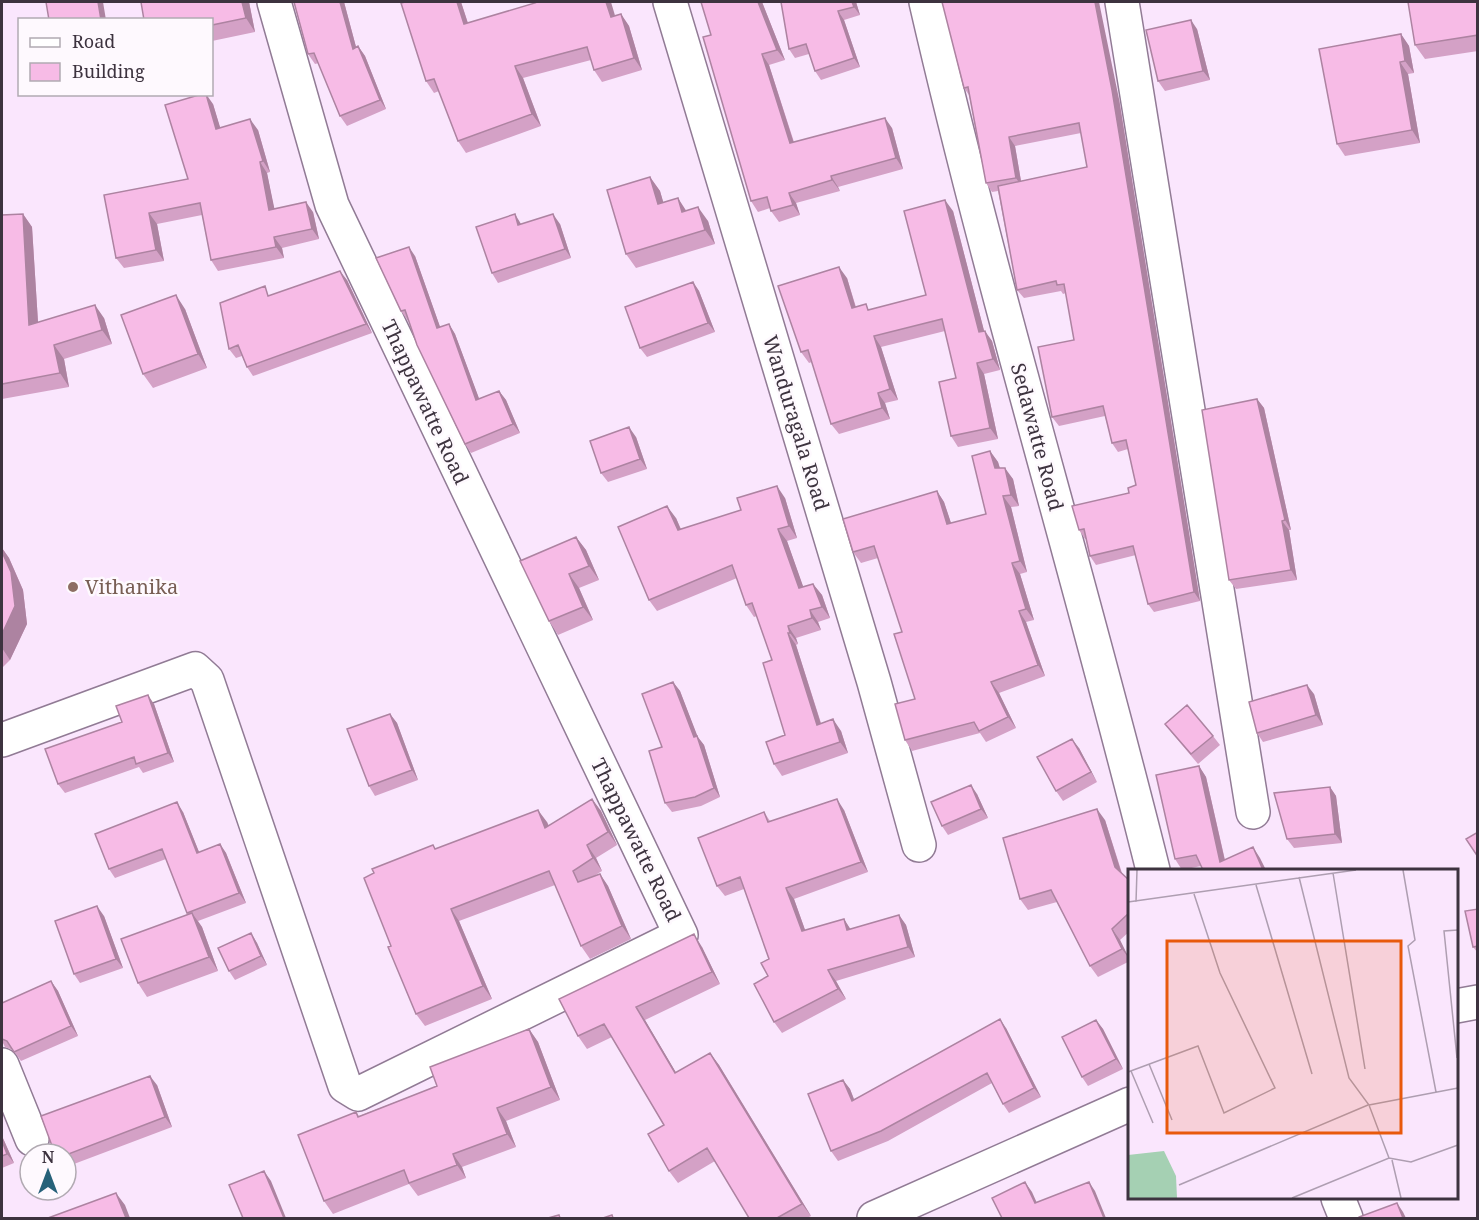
<svg xmlns="http://www.w3.org/2000/svg" width="1479" height="1220" font-family="'Noto Serif',serif">
	<style>
		.lines { fill: none; stroke-linecap: round; stroke-linejoin: round }
		.minor-casing { stroke: #917b95; stroke-width: 36 }
		.minor { stroke: #fff; stroke-width: 33 }
		.wall { fill: #d4a1c6; fill-rule: evenodd }
		.shaded-wall { fill: #ad83a1 }
		.building { fill: #f7bbe6; stroke: #ad83a1; stroke-width: 1.5 }
		.education-dot { fill: #8d6e63; stroke: #fef9fe; stroke-width: 2 }
		.labels { text-anchor: middle; stroke-width: 5; stroke-linejoin: round; paint-order: stroke }
		.street-label { font-size: 20px; fill: #3d333f; stroke: #fef9fe }
		.education-label { font-size: 20px; fill: #785e54; stroke: #fef9fe; text-anchor: start }
		.inset-road { fill: none; stroke: #ae9eb1; stroke-width: 1.5 }
		.view { fill: #e8590c; fill-opacity: 0.15; stroke: #e8590c; stroke-width: 3 }
		.inset-edge { fill: none; stroke: #3d333f; stroke-width: 3 }
	</style>
	<rect width="100%" height="100%" fill="#fae6fd"/>
	<g class="lines">
		<g class="minor-casing">
			<path id="minor" d="M670 2 874 682 919 845
				M926 2C993 293 1081 580 1153 870
				M1122 2 1253 812
				M2 740 195 669 207 680 345 1086 358 1094 681 935 332 205 274 2
				M1456 1006 1478 1002
				M2 1065 32 1139
				M1338 1198 1346 1218
				M874 1218 1130 1104"/>
		</g>
		<use href="#minor" class="minor"/>
	</g>
	<path class="wall" d="M141 2H249L255 32 212 41V20Z
		M294 2H344L356 47 358 46 365 56 386 109 347 126 340 116 319 63 315 64 308 54Z
		M405 2H461L468 23 615 16 621 14 629 26 642 70 602 82 594 70 591 60 523 78 541 126 466 153 458 141 439 91 434 93 426 81Z
		M701 2H762L785 60 769 65 794 142 892 128 903 169 838 187 840 191 796 203 800 215 779 222 771 211 770 208 758 212 751 201 711 35Z
		M781 2H856L860 15 844 20 860 67 821 80 815 71 809 54 795 58 789 49Z
		M942 2 1119 99 1200 601 1154 612 1148 604 1136 555 1096 565 1090 556 1086 539H1085L1079 530 1129 493 1136 485 1128 449 1118 452 1112 443 1105 416 1059 426 1052 417 1074 340 1066 293 1063 294 1061 291 1024 298 1017 290 998 191 992 192 986 183 969 95 964 88ZM1081 133 1087 167 1021 181 1015 146Z
		M1478 2V51L1425 59 1415 45Z
		M1197 29 1210 80 1165 91 1158 81Z
		M1401 34 1409 46 1414 73 1408 74 1420 143 1345 156 1337 144Z
		M213 104 220 128 258 130 270 172 267 173 274 209 313 212 319 239 282 248 284 258 218 271 211 260 202 215 157 224 164 261 124 268 116 258 104 195 188 179Z
		M650 177 660 191 663 202 687 211 708 221 715 244 636 268 626 254Z
		M953 211 984 331 992 341 1000 370 984 374 998 439 958 447 951 436 956 378 945 331 881 347 898 400 885 403 890 419 839 434 831 424 812 362 809 363 801 352 847 278 856 307 870 310 926 295Z
		M23 214 32 227 38 322 104 318 112 344 64 359 69 387 2 399V215Z
		M521 224H560L571 258 498 283 492 273Z
		M415 256 440 327 449 324 455 334 479 399 499 391 506 400 520 433 471 453 465 444 409 320 408 321 401 311Z
		M347 280 372 333 253 376 247 367 242 356 236 358 229 349 271 295Z
		M693 282 699 291 715 332 647 357 640 348Z
		M185 309 207 368 153 388 143 374Z
		M1257 399 1264 408 1291 530H1289L1297 580 1236 589 1229 580Z
		M636 437 647 469 608 482 601 473Z
		M990 451 998 462 1000 468 1013 479 1019 506 1011 507 1027 572 1020 574 1034 620 1026 622 1045 676 999 693 1016 728 986 742 980 733 912 751 905 740 915 699 902 632 878 558 861 563 853 552 937 491 944 502 951 523 986 514Z
		M785 498 797 538 787 541 803 587 813 584 822 595 830 618 818 622 821 630 796 638 798 644 796 645 821 723 841 731 848 753 782 776 774 764 785 735 772 660 757 616 754 617 746 605 737 578 657 611 649 600 676 518 681 529Z
		M576 537 586 550 599 580 579 588 593 620 558 635 549 621Z
		M2 548 9 558 23 590 27 624 10 660 2 668Z
		M673 682 680 691 697 736 704 745 720 797 701 806 672 812 665 803 662 747Z
		M1314 694 1323 725 1263 742 1257 733Z
		M154 704 174 762 143 773 139 767 65 793 58 784 122 722Z
		M390 714 397 723 418 780 375 796 369 786Z
		M1165 724 1213 736 1220 745 1198 764 1172 733Z
		M1079 748 1097 782 1063 801 1056 791Z
		M1199 766 1206 777 1225 860 1260 858 1201 866 1182 870 1175 859Z
		M1330 787 1336 796 1342 843 1294 848 1287 839Z
		M977 794 988 818 948 835 942 826Z
		M592 799 601 811 617 845 596 858 602 871 594 876 600 874 608 886 631 939 590 959 581 946 555 885 459 921 492 999 425 1026 416 1014 391 946 436 849 547 822 549 826Z
		M844 810 868 872 794 899 805 930 844 919 850 929 899 915 906 925 915 957 836 981 846 999 782 1033 774 1022 768 976 769 959 744 889 725 896 717 886 764 812 770 821Z
		M183 812 199 852 220 844 226 853 246 903 198 921 202 927 218 971 147 997 138 983 188 915 166 859 115 878 109 869Z
		M1105 820 1122 873 1130 881V931L1120 940 1130 961 1098 977 1090 966 1057 902 1028 910 1020 899Z
		M1478 909V953L1473 947Z
		M104 916 123 968 80 983 74 974Z
		M251 933 257 943 267 965 235 980 229 971Z
		M702 947 720 984 645 1020 676 1073 710 1053 719 1065 811 1216 807 1218H749L715 1161 678 1183 669 1171 664 1125 612 1037 587 1049 578 1036Z
		M51 981 58 991 78 1036 21 1061 13 1050 5 1047 2 1041V1003Z
		M1096 1020 1103 1029 1123 1069 1088 1086 1082 1077Z
		M1006 1028 1041 1097 1009 1113 1003 1104 992 1083 888 1141 838 1161 831 1151 843 1080 850 1089 854 1099Z
		M529 1029 538 1042 560 1100 506 1121 516 1147 462 1167 466 1178 418 1196 409 1184 333 1214 324 1201 356 1112 359 1116 437 1086Z
		M157 1085 172 1127 66 1167V1154Z
		M2 1136 14 1163 2 1168Z"/>
	<path class="shaded-wall" d="M98 2H103L106 20H101Z
		M242 2H249L255 32 246 18Z
		M340 2H344L359 58 353 49Z
		M457 2H461L472 36 464 24Z
		M606 2H611L619 29 611 17Z
		M758 2H762L785 60 777 50Z
		M852 2H856L860 15 854 7Z
		M1095 2H1099L1119 99 1200 601 1194 592Z
		M838 11 844 20 860 67 854 58Z
		M621 14 629 26 642 70 634 58Z
		M1191 20 1197 29 1210 80 1203 71Z
		M1401 34 1409 46 1414 73 1405 61Z
		M358 46 365 56 386 109 380 100Z
		M762 54 769 65 797 153 790 143Z
		M1400 62 1408 74 1420 143 1412 130Z
		M515 66 523 78 541 126 532 114Z
		M206 94 213 104 224 140 216 129Z
		M885 118 892 128 903 169 896 158Z
		M250 119 258 130 270 172 263 161Z
		M1009 137 1015 146 1022 187 1016 178Z
		M260 162 267 173 277 221 269 210Z
		M831 176 838 187 840 191 832 180Z
		M650 177 660 191 668 218 658 204Z
		M789 193 796 203 800 215 793 205Z
		M678 198 687 212H682Z
		M945 200 953 211 987 342 979 332Z
		M306 202 313 212 319 239 312 229Z
		M698 207 708 221 715 244 705 230Z
		M149 213 157 224 164 261 156 250Z
		M23 214 32 227 39 338 29 325Z
		M515 214 521 224 525 235 518 225Z
		M553 214 560 224 571 258 565 249Z
		M274 237 282 248 284 258 276 247Z
		M409 247 415 256 444 338 437 328Z
		M839 267 847 278 859 319 852 308Z
		M340 271 347 280 372 333 366 324Z
		M693 282 699 291 715 332 708 323Z
		M176 295 185 309 207 368 198 354Z
		M95 305 104 318 112 344 102 330Z
		M449 324 455 334 483 409 476 400Z
		M985 331 992 341 1000 370 993 359Z
		M874 336 881 347 898 400 890 389Z
		M54 345 64 359 69 387 60 373Z
		M977 363 984 374 998 439 990 428Z
		M499 391 506 400 520 433 513 424Z
		M878 393 885 403 890 419 882 408Z
		M1257 399 1264 408 1291 530 1285 520Z
		M629 427 636 437 647 469 640 459Z
		M990 451 998 462 1003 479 995 468Z
		M1005 468 1013 479 1019 506 1011 495Z
		M777 486 785 498 797 538 789 526Z
		M937 491 944 502 955 535 947 524Z
		M1003 496 1011 507 1027 572 1020 561Z
		M667 506 676 518 686 542 678 530Z
		M1282 521 1289 530 1297 580 1291 570Z
		M778 529 787 541 808 600 799 588Z
		M576 537 586 550 599 580 589 566Z
		M2 548 9 558 23 590 27 624 10 660 2 648Z
		M1012 563 1020 574 1034 620 1026 609Z
		M569 574 579 588 593 620 583 607Z
		M813 584 822 595 830 618 822 607Z
		M810 610 818 622 821 630 812 618Z
		M1019 611 1026 622 1045 676 1038 665Z
		M788 626 796 638 798 644 790 633Z
		M788 633 796 645 825 737 817 725Z
		M673 682 680 691 699 740 697 736 704 745 720 797 714 788Z
		M991 682 999 693 1016 728 1008 717Z
		M1307 685 1314 694 1323 725 1316 715Z
		M148 695 154 704 174 762 168 753Z
		M390 714 397 723 418 780 412 770Z
		M833 719 841 731 848 753 840 742Z
		M1072 739 1079 748 1097 782 1091 772Z
		M1199 766 1206 777 1227 870 1220 862Z
		M971 785 977 794 988 818 981 809Z
		M1330 787 1336 796 1342 843 1335 834Z
		M592 799 601 811 617 845 608 832Z
		M837 799 844 810 868 872 861 862Z
		M177 802 183 812 203 862 197 853Z
		M1097 809 1105 820 1123 878 1115 867Z
		M538 810 547 822 554 841 545 828Z
		M220 844 226 853 246 903 239 893Z
		M587 845 596 858 602 871 593 858Z
		M1253 847 1260 858 1266 870H1263Z
		M600 874 608 886 631 939 622 926Z
		M786 888 794 899 809 941 802 931Z
		M97 906 104 916 123 968 116 959Z
		M451 909 459 921 492 999 483 986Z
		M192 913 202 927 218 971 209 957Z
		M899 915 906 925 915 957 908 947Z
		M844 919 851 930H847Z
		M1112 929 1120 940 1130 960 1122 949Z
		M251 933 257 943 267 965 261 956Z
		M694 934 702 947 720 984 712 972Z
		M828 970 836 981 846 999 838 989Z
		M51 981 58 991 78 1036 71 1026Z
		M636 1007 645 1020 684 1086 675 1073Z
		M1000 1019 1006 1028 1041 1097 1034 1088Z
		M1096 1020 1103 1029 1123 1069 1116 1059Z
		M529 1029 538 1042 560 1100 551 1087Z
		M710 1053 719 1065 811 1216 802 1204Z
		M150 1076 157 1085 172 1127 165 1117Z
		M843 1080 850 1089 858 1110 852 1101Z
		M497 1108 506 1121 516 1147 507 1134Z
		M2 1136 14 1163 7 1154 2 1141Z
		M453 1154 462 1167 466 1178 457 1165Z
		M264 1171 271 1181 286 1218H284Z
		M1025 1182 1032 1192 1041 1212 1035 1203Z
		M1089 1182 1095 1191 1106 1218H1104Z
		M116 1193 125 1205 130 1218H126Z
		M1397 1203 1403 1212 1406 1218H1403Z"/>
	<path class="building" d="M46 2H98L101 20H49Z
		M141 2H242L246 18 212 25V20H144Z
		M294 2H340L353 49 358 46 380 100 340 116 314 53 308 54Z
		M405 2H457L464 24 535 3 534 2H606L611 17 621 14 634 58 594 70 587 47 515 66 532 114 458 141 434 79 426 81 401 3Z
		M701 2H758L777 50 762 54 790 143 885 118 896 158 831 176 832 180 789 193 793 205 771 211 767 197 751 201 703 37 711 35Z
		M781 2H852L854 7 838 11 854 58 815 71 806 44 789 49Z
		M942 2H1095L1112 90 1194 592 1148 604 1133 546 1090 556 1084 529 1079 530 1072 506 1129 493 1128 488 1136 485 1126 440 1112 443 1103 406 1052 417 1038 347 1074 340 1064 284 1057 285 1056 281 1017 290 998 186 1087 167 1079 123 1009 137 1016 178 986 183 968 87 964 88Z
		M1408 2H1478V35L1415 45Z
		M1191 20 1203 71 1158 81 1146 30Z
		M1401 34 1405 61 1400 62 1412 130 1337 144 1319 49Z
		M202 94H206L216 129 250 119 263 161 260 162 269 210 306 202 312 229 274 237 276 247 211 260 200 203 149 213 156 250 116 258 104 195 188 179 165 105Z
		M650 177 658 204 678 198 682 212 698 207 705 230 626 254 607 190Z
		M945 200 979 332 985 331 993 359 977 363 990 428 951 436 939 382 956 378 942 319 874 336 890 389 878 393 882 408 831 424 808 350 801 352 778 286 839 267 852 308 866 304 868 310 926 295 904 211Z
		M23 214 29 325 95 305 102 330 54 345 60 373 2 384V215Z
		M515 214 518 225 553 214 565 249 492 273 476 227Z
		M409 247 437 328 449 324 476 400 499 391 513 424 465 444 417 345 405 310 401 311 376 258Z
		M340 271 366 324 247 367 238 345 229 349 220 303 265 286 268 296Z
		M693 282 708 323 640 348 625 307Z
		M176 295 198 354 143 374 121 315Z
		M1257 399 1285 520 1282 521 1291 570 1229 580 1202 410Z
		M629 427 640 459 601 473 590 441Z
		M990 451 995 468H1005L1011 495 1003 496 1020 561 1012 563 1026 609 1019 611 1038 665 991 682 1008 717 979 731 974 722 905 740 895 704 915 699 894 634 902 632 874 546 853 552 843 519 937 491 947 524 986 514 972 456Z
		M777 486 789 526 778 529 799 588 813 584 822 607 810 610 812 618 788 626 790 633H788L817 725 833 719 840 742 774 764 766 742 785 735 763 663 772 660 752 603 746 605 732 565 649 600 618 527 667 506 678 530 741 510 737 498Z
		M576 537 589 566 569 574 583 607 549 621 520 561Z
		M2 552 11 572 15 606 2 634Z
		M673 682 694 737 697 736 714 788 695 797 665 803 649 751 662 747 642 694Z
		M1307 685 1316 715 1257 733 1249 702Z
		M148 695 168 753 136 764 134 757 58 784 45 749 122 722 116 706Z
		M1187 705 1213 736 1191 754 1165 724Z
		M390 714 412 770 369 786 347 729Z
		M1072 739 1091 772 1056 791 1037 757Z
		M1199 766 1220 862 1253 847 1263 870H1203L1196 855 1175 859 1156 775Z
		M971 785 981 809 942 826 931 802Z
		M1330 787 1335 834 1287 839 1274 793Z
		M592 799 608 832 587 845 593 858 573 871 578 882 600 874 622 926 581 946 549 871 451 909 483 986 416 1014 388 947 391 946 364 878 374 873 372 869 433 845 435 849 538 810 545 828Z
		M837 799 861 862 786 888 802 931 844 919 847 930 899 915 908 947 828 970 838 989 774 1022 754 984 768 976 761 963 769 959 740 877 717 886 698 838 764 812 768 822Z
		M177 802 197 853 220 844 239 893 187 913 162 849 109 869 95 834Z
		M1097 809 1115 867 1130 881V912L1112 929 1122 949 1090 966 1051 890 1020 899 1003 838Z
		M1478 832V857L1466 839Z
		M97 906 116 959 74 974 55 921Z
		M1478 909V946L1473 947 1465 911Z
		M192 913 209 957 138 983 121 939Z
		M251 933 261 956 229 971 218 948Z
		M694 934 712 972 636 1007 675 1073 710 1053 802 1204 777 1218H749L707 1148 669 1171 648 1134 664 1125 604 1024 578 1036 559 999Z
		M51 981 71 1026 14 1052 7 1041 2 1039V1003Z
		M1000 1019 1034 1088 1003 1104 987 1073 881 1131 831 1151 808 1094 843 1080 852 1101Z
		M1096 1020 1116 1059 1082 1077 1062 1037Z
		M529 1029 551 1087 497 1108 507 1134 453 1154 457 1165 409 1183 404 1170 324 1201 298 1135 356 1112 358 1117 437 1086 430 1067Z
		M150 1076 165 1117 66 1155V1154H55L41 1116Z
		M2 1141 7 1154 2 1156Z
		M264 1171 284 1218H243L229 1185Z
		M1025 1182 1035 1203 1089 1182 1104 1218H1002L992 1198Z
		M116 1193 126 1218H48Z
		M1397 1203 1403 1218H1359V1217Z
		M559 1215 560 1218H548Z
		M612 1215 613 1218H603Z"/>
	<circle class="education-dot" cx="73" cy="587" r="6"/>
	<g class="labels">
		<g class="street-label">
			<text transform="translate(425 402) rotate(65)" y="7">Thappawatte Road</text>
			<text transform="translate(796 423) rotate(73)" y="7">Wanduragala Road</text>
			<text transform="translate(1037 437) rotate(75)" y="7">Sedawatte Road</text>
			<text transform="translate(636 840) rotate(64)" y="7">Thappawatte Road</text>
		</g>
		<g class="education-label">
			<text x="85" y="594">Vithanika</text>
		</g>
	</g>
	<g transform="translate(1128 869)">
		<rect width="330" height="330" fill="#fae6fd"/>
		<path d="M36 282 48 307 49 329H0V286Z" fill="#a5d0b3"/>
		<path class="inset-road" d="M275 1 287 71 280 77 308 223M205 4 237 200M171 8 221 209 241 236 261 289M128 16 184 205M0 33 228 1M8 33 9 1M329 189 316 62 330 61M21 195 44 251M3 202 25 254M0 203 70 177 96 244 147 219 92 104 66 25M241 236 330 219M264 291 273 329M51 316 240 236M164 329 261 289 283 293 330 276"/>
		<path class="view" d="M39 72H273V264H39Z"/>
		<rect width="330" height="330" class="inset-edge"/>
	</g>
	<rect width="1479" height="1220" fill="none" stroke="#3d333f" stroke-width="6"/>
	<rect x="18" y="18" width="195" height="78" fill="#fef9fe" stroke="#b1aab2" stroke-width="1.5"/>
	<rect x="30" y="38" width="30" height="9" fill="#ffffff" stroke="#b1aab2" stroke-width="1.5"/>
	<text x="72" y="48" font-size="18" fill="#3d333f">Road</text>
	<rect x="30" y="63" width="30" height="18" fill="#f7bbe6" stroke="#b1aab2" stroke-width="1.5"/>
	<text x="72" y="78" font-size="18" fill="#3d333f">Building</text>
	<g transform="translate(48 1172)"><circle r="28" fill="#fef9fe" stroke="#b1aab2" stroke-width="1.5"/>
	<path d="M0-4.5L10 22L0 15L-10 22Z" fill="#266179"/>
	<text y="-9" font-size="16" font-weight="bold" text-anchor="middle" fill="#3d333f">N</text>
	</g>
</svg>
